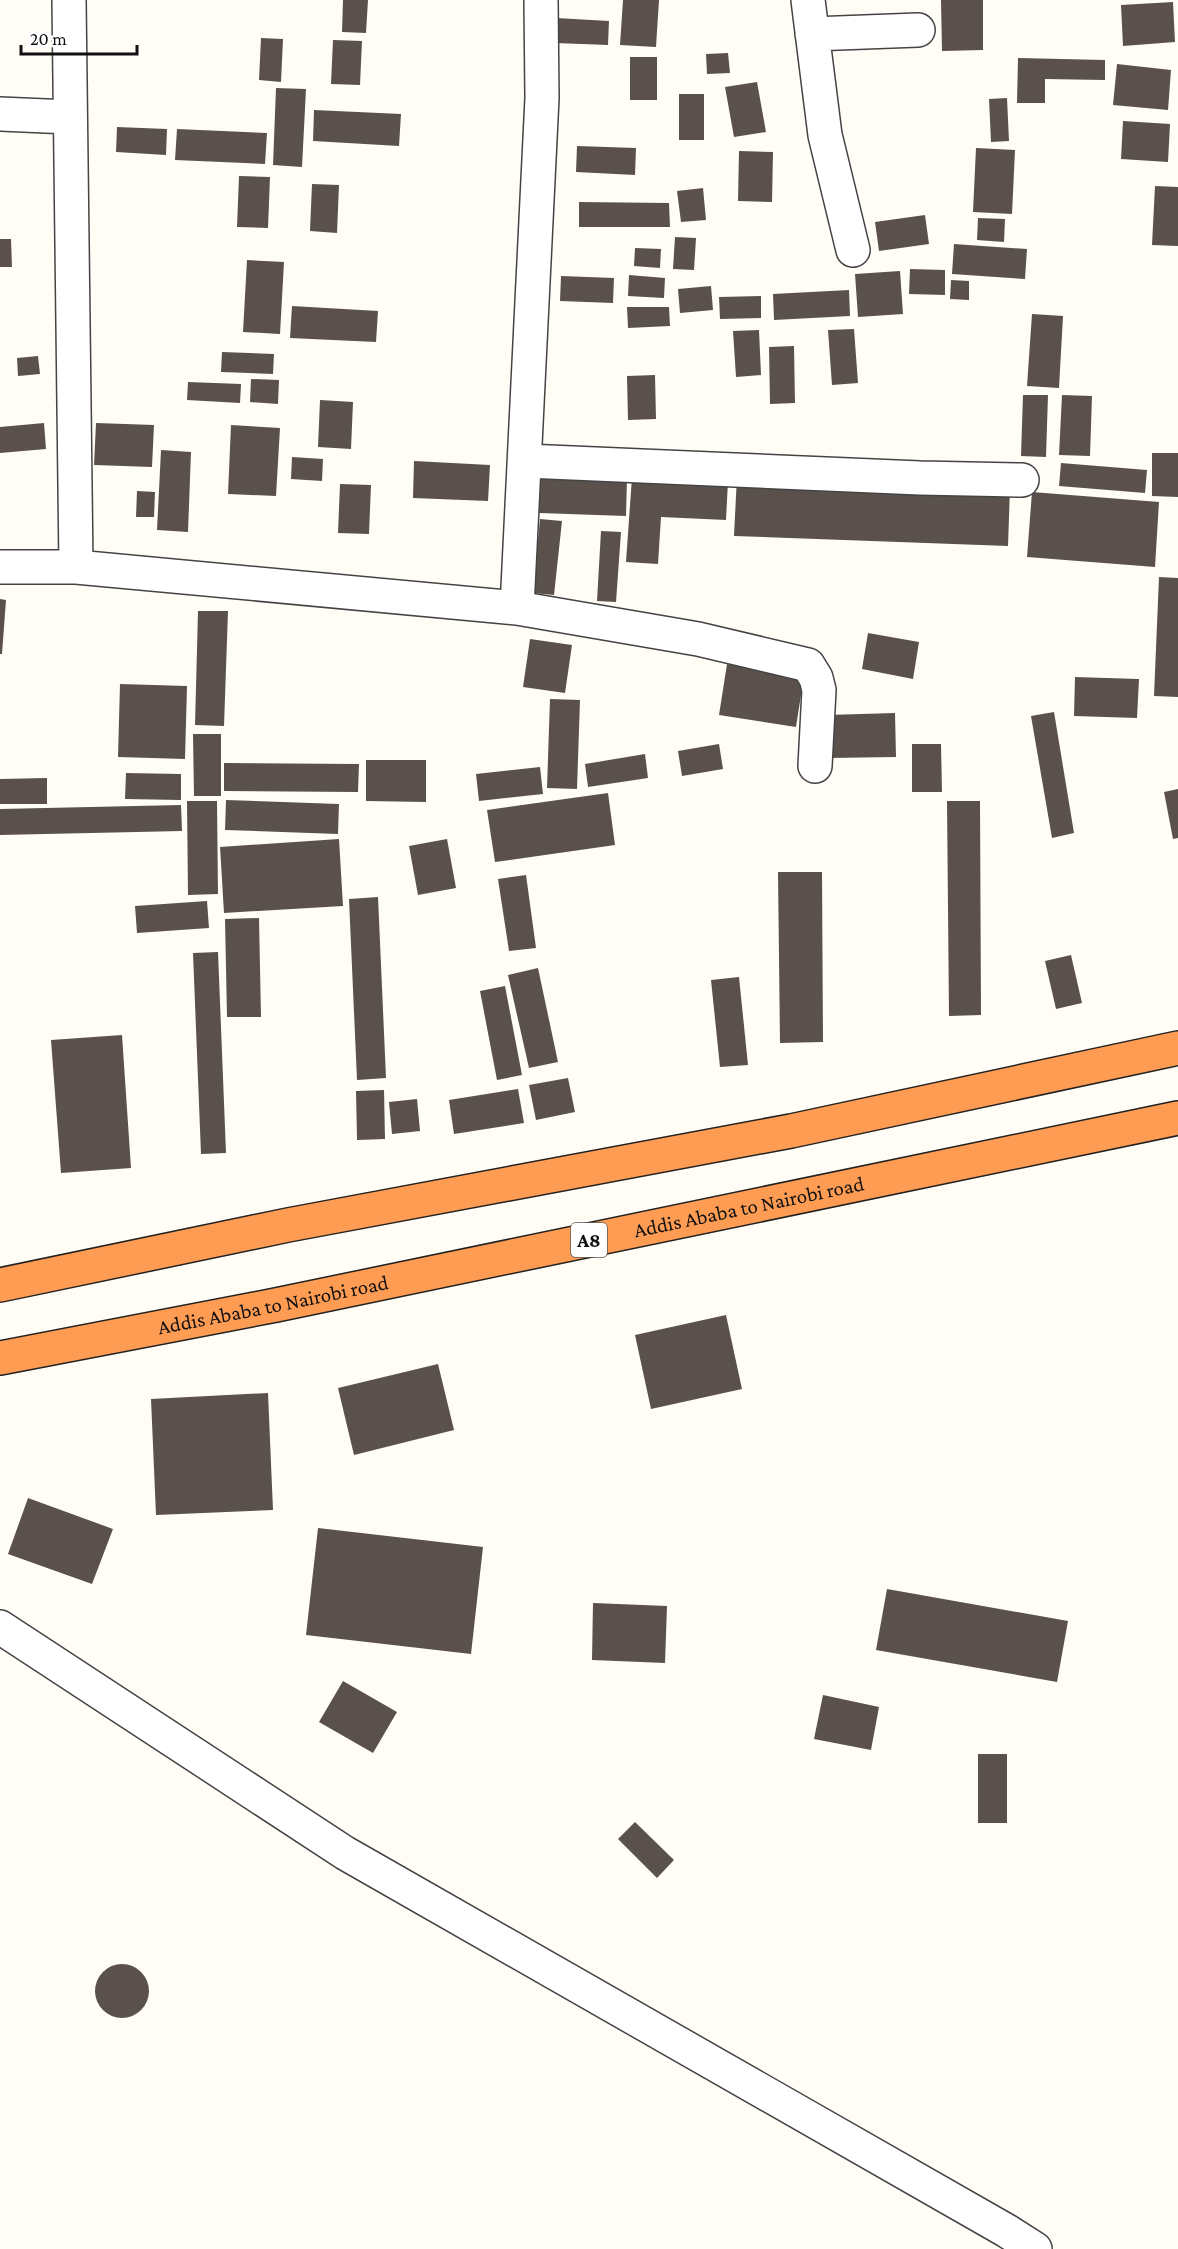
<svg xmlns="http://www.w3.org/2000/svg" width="1178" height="2249" font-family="'Crimson Pro',serif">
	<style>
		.building { fill: #5b514c }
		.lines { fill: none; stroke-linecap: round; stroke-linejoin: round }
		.street-casing { stroke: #444; stroke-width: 36 }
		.highway-casing { stroke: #222; stroke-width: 36 }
		.street { stroke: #fff; stroke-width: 33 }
		.highway { stroke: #ff9c53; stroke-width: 33 }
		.labels { text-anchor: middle; stroke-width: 6; stroke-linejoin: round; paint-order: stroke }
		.shield { fill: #fff; stroke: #585858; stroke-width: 1.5 }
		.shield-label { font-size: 20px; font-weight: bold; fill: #111 }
		.street-label { font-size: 21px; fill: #111; stroke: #fff }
	</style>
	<rect width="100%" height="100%" fill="#fffdf5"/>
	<path class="building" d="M343 0H368L366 33 342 32Z
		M623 0H659L656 47 620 45Z
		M941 0H983V50L942 51Z
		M1173 2 1175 42 1123 46 1121 5Z
		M556 18 609 21 608 45 555 43Z
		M261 38 283 39 281 82 259 80Z
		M333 40 362 41 360 85 331 84Z
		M728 53 730 73 707 74 706 54Z
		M630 57H657V100H630Z
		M1018 58 1105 60V80L1045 79V103H1017Z
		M1117 64 1171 70 1168 110 1113 105Z
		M757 82 766 132 734 137 725 87Z
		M276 88 306 89 302 167 273 165Z
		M679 94H704V140H679Z
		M1007 98 1009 141 991 142 989 99Z
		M314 110 401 114 399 146 313 141Z
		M1123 121 1170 124 1168 162 1121 159Z
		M117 127 167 129 166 155 116 152Z
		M177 129 267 133 265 164 175 160Z
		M577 146 636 148 635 175 576 172Z
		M976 148 1015 150 1012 214 973 212Z
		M739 151 773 152 772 202 738 201Z
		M239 176 270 177 268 228 237 227Z
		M312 184 339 185 337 233 310 231Z
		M1155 186 1178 187V246L1152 245Z
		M703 188 706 220 681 222 677 191Z
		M579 202 669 203 670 227H579Z
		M925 215 929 244 879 251 875 222Z
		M978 218 1005 219 1004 242 977 240Z
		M675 237 696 238 694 270 673 269Z
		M0 239H11L12 267H0Z
		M954 244 1027 249 1025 279 952 274Z
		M635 248 661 249 660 268 634 266Z
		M247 260 284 262 280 334 243 332Z
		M910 269 945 270V295L909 294Z
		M900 271 903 314 858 317 855 274Z
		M629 275 665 278 664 298 628 296Z
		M561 276 614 278 613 303 560 301Z
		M951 280 969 281V300L950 299Z
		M711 286 713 310 680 313 678 289Z
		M849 290 850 316 774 320 773 294Z
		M761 296V318L720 319 719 297Z
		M292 306 378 311 376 342 290 338Z
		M627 307H669L670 326 628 328Z
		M1032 314 1063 316 1059 388 1027 386Z
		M854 329 858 383 832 385 828 330Z
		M759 330 761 375 736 377 733 331Z
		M794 346 795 403 770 404 769 347Z
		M222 352 274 354 273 374 221 372Z
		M38 356 40 374 18 376 17 358Z
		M655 375 656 419 628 420 627 376Z
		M251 379 279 380 278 404 250 402Z
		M188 382 241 384 240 403 187 400Z
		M1023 395H1048L1046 457 1021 456Z
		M1062 395 1092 396 1090 456 1059 455Z
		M320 400 353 402 351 449 318 447Z
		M44 423 46 449 0 453V427Z
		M96 423 154 425 152 467 94 465Z
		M231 425 280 428 276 496 228 494Z
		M161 450 191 452 188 532 157 530Z
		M1152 453H1178V497L1152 496Z
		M292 457 323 459 322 481 291 479Z
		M414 461 490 465 488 501 413 498Z
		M1061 463 1147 470 1145 493 1059 486Z
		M541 476 627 479 626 516 539 513Z
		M737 476 1010 488 1008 546 734 536Z
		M632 477 728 481 726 520 661 517 658 564 626 562Z
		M340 484 371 485 369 534 338 533Z
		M137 491 155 492 154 517H136Z
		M1032 492 1159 502 1155 567 1027 557Z
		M540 519 562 521 554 595 533 593Z
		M601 531 621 532 616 602 597 601Z
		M1159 577 1178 578V697L1154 696Z
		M0 599 6 600 2 654H0Z
		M198 611H228L224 726 195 725Z
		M868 633 919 642 913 679 862 669Z
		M530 639 572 645 565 693 523 687Z
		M727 664 804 676 796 727 719 715Z
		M1075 677 1139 679 1137 718 1074 716Z
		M120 684 187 686 185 759 118 757Z
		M550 699 580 700 577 789 547 788Z
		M1054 712 1074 833 1052 838 1031 716Z
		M895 713 896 757 828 758 827 715Z
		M193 734H221V796H194Z
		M719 744 723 769 682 776 678 751Z
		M912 744H941L942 792H912Z
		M645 754 648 778 588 787 585 764Z
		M366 760H426V802L366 801Z
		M224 763 359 764 358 792 224 791Z
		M540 767 543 794 479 801 476 774Z
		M126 773 181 774V800L125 799Z
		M47 778V804H0V779Z
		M1178 789V838L1173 839 1164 792Z
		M608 793 615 845 495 862 487 810Z
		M226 800 339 804 338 834 225 830Z
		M187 801H217L218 894 188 895Z
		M947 801H980L981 1015 949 1016Z
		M181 805 182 831 0 835V809Z
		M339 839 343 906 224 913 220 847Z
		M447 839 456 888 418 895 409 846Z
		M778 872H822L823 1042 780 1043Z
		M526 875 536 948 509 951 498 879Z
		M378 897 386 1078 357 1080 349 899Z
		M207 901 209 928 137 933 135 906Z
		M259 918 261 1017H227L225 919Z
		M218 952 226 1153 201 1154 193 953Z
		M1071 955 1082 1003 1056 1009 1045 961Z
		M538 968 558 1062 529 1068 508 975Z
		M739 977 748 1065 720 1067 711 980Z
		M505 986 522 1075 497 1080 480 991Z
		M122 1035 131 1168 61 1173 51 1040Z
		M568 1078 575 1112 536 1120 529 1085Z
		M518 1089 524 1123 454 1134 449 1100Z
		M384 1090 385 1139 357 1140 356 1091Z
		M417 1099 420 1131 392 1134 389 1102Z
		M726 1315 742 1389 651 1409 635 1335Z
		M438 1364 454 1430 354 1455 338 1388Z
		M268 1393 273 1510 156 1515 151 1399Z
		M28 1498 113 1529 92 1584 8 1554Z
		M318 1528 483 1547 471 1654 306 1635Z
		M887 1589 1068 1621 1057 1682 876 1650Z
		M593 1603 667 1606 665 1663 592 1660Z
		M343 1681 397 1712 373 1753 319 1722Z
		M823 1695 879 1707 871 1750 814 1739Z
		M978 1754H1007V1823H978Z
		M635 1822 674 1860 657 1878 618 1839Z
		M95 1991a27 27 0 1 1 54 0a27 27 0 1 1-54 0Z"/>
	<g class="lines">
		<g class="street-casing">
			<path id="street" d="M69 0 76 567 517 608 542 98 541 0
				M808 0 825 135 853 250
				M812 34 918 30
				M0 114 69 117
				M526 461 920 478 1022 480
				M0 567H76
				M517 608 698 639 808 665 816 678 819 690 815 766
				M0 1627 345 1853 1007 2231 1035 2249"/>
		</g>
		<g class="highway-casing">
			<g id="highway">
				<path d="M0 1285 288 1225 791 1131 1178 1048"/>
				<path id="s1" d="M0 1358 276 1305 1178 1118"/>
			</g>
		</g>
		<use href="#street" class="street"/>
		<use href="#highway" class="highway"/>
	</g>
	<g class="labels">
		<rect class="shield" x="571" y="1223" width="36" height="34" rx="4.5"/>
		<g class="shield-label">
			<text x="589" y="1247">A8</text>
		</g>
		<g class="street-label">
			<text dy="7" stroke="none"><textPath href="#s1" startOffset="764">Addis Ababa to Nairobi road</textPath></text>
			<text dy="7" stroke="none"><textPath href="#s1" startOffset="278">Addis Ababa to Nairobi road</textPath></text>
		</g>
	</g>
	<path d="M21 45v9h116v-9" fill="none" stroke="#111111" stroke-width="3"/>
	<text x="30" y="45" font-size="18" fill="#111111" stroke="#ffffff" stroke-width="4.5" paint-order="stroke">20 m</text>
</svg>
